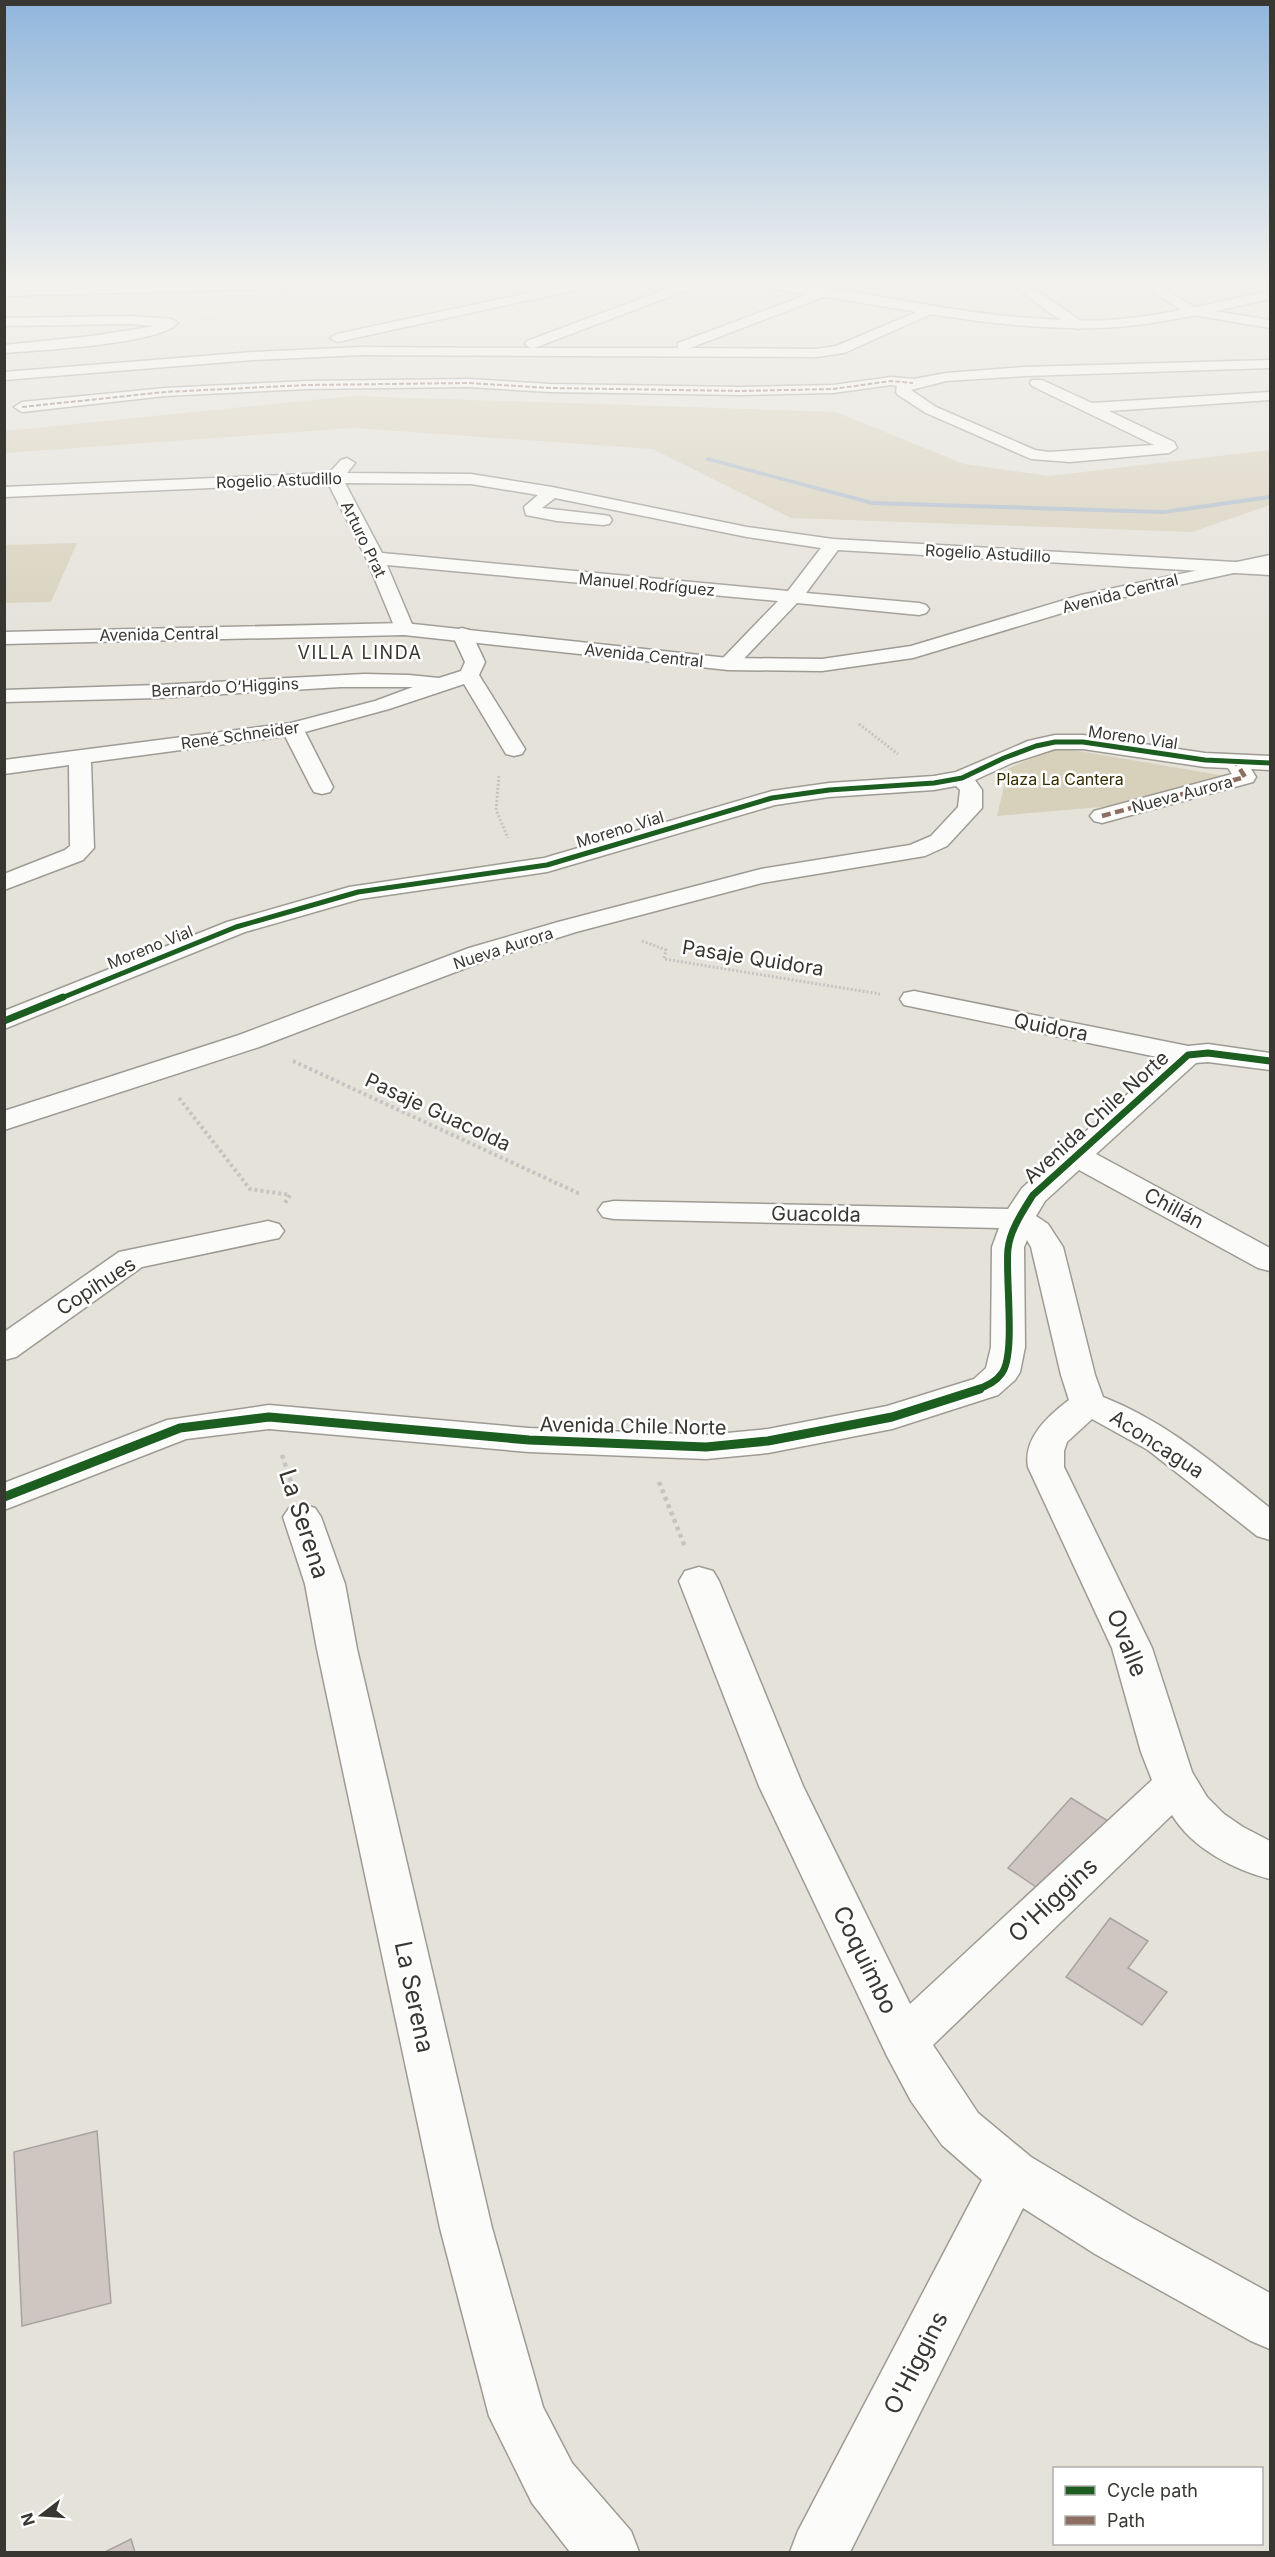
<svg xmlns="http://www.w3.org/2000/svg" width="1275" height="2557" font-family="Inter,sans-serif">
	<style>
		.green { fill: #d7d0bb }
		.lines { fill: none; stroke-linecap: round; stroke-linejoin: round }
		.stream { fill: #acbacb; fill-rule: evenodd }
		.building { fill: #cfc6c2; stroke: #a7a39f; stroke-width: 1.5 }
		.street-casing { stroke: #9e9b95; stroke-width: 3 }
		.secondary-casing { stroke: #9e9b95; stroke-width: 3 }
		.path-far3 { stroke: #c4c4c1; stroke-width: 1.5; stroke-dasharray: 1.5 1.5; stroke-linecap: butt }
		.path-far2 { stroke: #c4c4c1; stroke-width: 3; stroke-dasharray: 2 2; stroke-linecap: butt }
		.path-far1 { stroke: #c4c4c1; stroke-width: 4; stroke-dasharray: 3 3; stroke-linecap: butt }
		.path { stroke: #c4c4c1; stroke-width: 4.5; stroke-dasharray: 4 4; stroke-linecap: butt }
		.street { fill: #fbfbf9; fill-rule: evenodd }
		.secondary { fill: #fbfbf9; fill-rule: evenodd }
		.quiet-far1 { stroke: #8d6e63; stroke-width: 2; stroke-dasharray: 5 2; stroke-linecap: butt }
		.quiet { stroke: #8d6e63; stroke-width: 4.5; stroke-dasharray: 9 4.5; stroke-linecap: butt }
		.cycleway-far2-casing { stroke: #fff; stroke-width: 8 }
		.cycleway-far1-casing { stroke: #fff; stroke-width: 10 }
		.cycleway-casing { stroke: #fff; stroke-width: 13 }
		.cycleway-far2 { stroke: #1b5e20; stroke-width: 5 }
		.cycleway-far1 { stroke: #1b5e20; stroke-width: 7 }
		.cycleway { stroke: #1b5e20; stroke-width: 9 }
		.labels { text-anchor: middle; stroke-width: 5; stroke-linejoin: round; paint-order: stroke }
		.far-street-label { font-size: 16px; fill: #393731; stroke: #fff }
		.far-park-label { font-size: 16px; fill: #372c00; stroke: #fff }
		.far-quarter-label { font-size: 18px; letter-spacing: 1.5px; fill: #393731; stroke: #fff }
		.street-label { font-size: 20px; fill: #393731; stroke: #fff }
		.near-street-label { font-size: 24px; fill: #393731; stroke: #fff }
	</style>
	<rect width="100%" height="100%" fill="#e5e2da"/>
	<path class="green" d="M354 396 836 412 964 464 1049 476 1270 450V505L1192 532 791 518 653 449 353 428 5 453V431Z
		M77 543 51 602 5 603V545Z
		M1055 747 1226 776 1112 806 997 816 1008 769Z"/>
	<g class="lines">
		<path class="stream" d="M707 457 872 501 1164 510 1270 495V499L1164 514 872 505 705 460Z"/>
	</g>
	<path class="building" d="M1071 1798 1108 1821 1045 1893 1008 1868Z
		M1110 1918 1148 1941 1128 1968 1167 1992 1142 2025 1066 1977Z
		M97 2131 111 2303 22 2326 14 2152Z
		M131 2539 135 2552H105Z"/>
	<g class="lines">
		<g class="street-casing">
			<path id="street" d="M171 284H312L306 288 4 296V288Z
				M569 284H591L585 288 337 342 330 338 337 334Z
				M680 284H697L695 287 534 348H678V343L822 289 828 293 826 296 690 348 816 349 836 346 926 308H936L938 311 844 353 816 357 362 355 253 360 4 380V372L253 352 362 347 530 348 525 344 527 341Z
				M1013 284H1027L1087 325 1080 329 1075 328 1048 312Z
				M1141 284H1156L1196 308 1270 320V328L1187 314Z
				M130 316 171 319 178 323C158 345 38 350 4 353V345L92 336 155 326 130 324 4 326V318Z
				M1270 360V368L1025 376 946 381 911 390 936 407 1035 450 1049 452 1154 445 1032 386 1030 383 1032 380H1042L1092 403 1270 392V400L1109 411 1174 442 1177 448 1169 453 1070 462 1031 459 926 413 898 395 896 392 897 386 891 385 833 393 741 395 550 392 468 387 307 389 165 396 22 412 14 407 22 402 165 388 307 381 468 379 550 384 741 387 833 385 891 377 914 379 946 373 1025 367Z
				M347 458 355 463 347 473 471 474 552 487 747 527 833 539 1270 564V575L838 550 806 593 919 603 926 605 929 609 926 613 919 615 797 603 735 668H721L718 664 721 660 778 601 387 565 414 629 411 633H397L366 558 328 483 4 497V487L329 473 341 460ZM345 483 471 484 538 495 524 507 526 515 557 521 603 525 609 524 612 520 609 516 603 515 542 508 555 498 747 537 821 548 788 591 382 553Z
				M462 628 469 630 472 634 485 662 479 675 525 749 522 754 514 756 506 754 464 684 389 709 305 732 333 787 330 792 322 794 314 792 311 787 285 736 91 762 94 848 83 860 4 890V874L65 850 70 846 69 765 4 774V760L291 723 375 701 413 687H341L158 698 4 702V690L158 685 364 674 409 675 439 678 461 671 465 662 452 634 455 630Z
				M1055 735H1083L1205 753 1270 756V770L1251 769 1256 777 1253 782 1102 823 1094 821 1090 816 1094 811 1232 774 1228 768 1205 767 1083 749H1055L1012 763 975 780 982 790V808L947 846 925 856 762 883 576 932 487 960 259 1047 4 1130V1111L239 1035 469 948 558 922 761 869 910 845 931 836 958 807 960 790 956 786 934 790 829 797 775 805 547 872 360 899 245 932 4 1029V1011L227 922 349 887 544 858 772 791 829 783 934 776 956 772 1028 741Z
				M914 991 1188 1046 1208 1044 1270 1053V1070L1208 1062 1196 1063 1096 1154 1270 1248V1271L1258 1268 1079 1170 1045 1201 1036 1216 1048 1224 1063 1247 1095 1375 1103 1397C1167 1422 1217 1466 1270 1508V1540L1257 1536 1148 1450 1092 1419 1067 1442 1064 1451V1467L1152 1648 1192 1772 1207 1797 1224 1814 1243 1827 1270 1841V1879C1234 1870 1192 1848 1172 1815L933 2045 978 2113 1031 2157 1133 2218 1270 2293V2349L1251 2341 1095 2254 1023 2208 850 2552H790L798 2531 982 2180 942 2145 911 2101 887 2056 759 1786 679 1581 685 1571 699 1567 713 1571 719 1581 803 1786 910 2004 1152 1780 1141 1752 1112 1648 1028 1467C1023 1438 1048 1416 1069 1400L1061 1375 1031 1247 1027 1240 1024 1247 1025 1347 1020 1372 1015 1380 998 1395 892 1429 768 1453 706 1459 529 1452 269 1429 186 1439 4 1510V1483L167 1420 269 1405 529 1428 706 1435 768 1429 887 1406 974 1379 986 1368 991 1347 992 1247 999 1228 614 1219 603 1217 598 1210 603 1203 614 1201 1008 1209 1022 1188 1167 1059 904 1005 900 999 904 993Z
				M268 1221 279 1224 284 1231 279 1238 142 1267 16 1357 4 1360V1332L119 1252Z
				M302 1504 315 1508 321 1517 345 1584 357 1649 492 2228 543 2407 572 2463 631 2531 639 2552H570L532 2503 489 2416 440 2228 317 1649 305 1584 283 1517 289 1508Z"/>
		</g>
		<g class="secondary-casing">
			<path id="secondary" d="M526 284H539L543 289 536 297H528L526 294 530 289Z
				M759 284C846 284 930 310 1017 317 1052 320 1087 322 1122 319 1172 314 1221 301 1270 291V299C1214 311 1157 326 1100 328 987 331 876 302 765 288Z
				M1270 555V565L1092 604 913 658 822 671 728 670 404 635 4 644V632L404 623 728 658 822 659 911 646 1081 595Z"/>
		</g>
		<path class="path-far3" d="M326 304 349 298 347 295 392 287 380 284
			M201 319 221 317"/>
		<path class="path-far2" d="M859 724 898 754
			M499 776 496 810 508 838
			M642 941 666 950 664 959 880 994"/>
		<path class="path-far1" d="M293 1061 580 1194
			M179 1098 250 1189 290 1195 285 1203"/>
		<path class="path" d="M282 1455 291 1482
			M659 1482 685 1547"/>
		<use href="#street" class="street"/>
		<use href="#secondary" class="secondary"/>
		<path class="quiet-far1" d="M22 407 165 392 307 385 468 383 550 388 741 391 833 389 891 381 913 383"/>
		<path class="quiet" d="M1102 816 1245 777 1235 761"/>
		<g class="cycleway-far2-casing">
			<path id="cycleway-far2" d="M59 999 236 927 358 892 547 865 772 798 829 790 934 783 962 778 1004 758 1036 746 1055 742H1083L1205 760 1270 763"/>
		</g>
		<g class="cycleway-far1-casing">
			<path id="cycleway-far1" d="M4 1021 63 997
				M975 1390C985 1387 996 1382 1002 1373 1016 1354 1005 1276 1008 1249 1010 1230 1023 1211 1033 1195L1188 1055 1208 1053 1270 1061"/>
		</g>
		<g class="cycleway-casing">
			<path id="cycleway" d="M4 1497 180 1428 269 1417 529 1440 706 1447 768 1441 892 1417 980 1389"/>
		</g>
		<use href="#cycleway-far2" class="cycleway-far2"/>
		<use href="#cycleway-far1" class="cycleway-far1"/>
		<use href="#cycleway" class="cycleway"/>
	</g>
	<linearGradient id="sky" x2="0" y2="1"><stop stop-color="#90b6dc"/><stop offset="0.44" stop-color="#f3f2ee"/><stop offset="1" stop-color="#f3f2ee" stop-opacity="0"/></linearGradient>
	<rect width="1275" height="642" fill="url(#sky)"/>
	<g class="labels">
		<g class="far-street-label">
			<text transform="translate(279 480) rotate(-2)" y="6">Rogelio Astudillo</text>
			<text transform="translate(364 539) rotate(64)" y="6">Arturo Prat</text>
			<text transform="translate(988 553) rotate(3)" y="6">Rogelio Astudillo</text>
			<text transform="translate(647 584) rotate(5)" y="6">Manuel Rodríguez</text>
			<text transform="translate(1120 593) rotate(-14)" y="6">Avenida Central</text>
			<text transform="translate(159 634) rotate(-1)" y="6">Avenida Central</text>
			<text transform="translate(644 655) rotate(6)" y="6">Avenida Central</text>
			<text transform="translate(225 687) rotate(-3)" y="6">Bernardo O’Higgins</text>
			<text transform="translate(240 735) rotate(-8)" y="6">René Schneider</text>
			<text transform="translate(1133 737) rotate(8)" y="6">Moreno Vial</text>
			<text transform="translate(1182 794) rotate(-15)" y="6">Nueva Aurora</text>
			<text transform="translate(620 829) rotate(-17)" y="6">Moreno Vial</text>
			<text transform="translate(150 947) rotate(-22)" y="6">Moreno Vial</text>
			<text transform="translate(503 948) rotate(-18)" y="6">Nueva Aurora</text>
		</g>
		<g class="far-park-label">
			<text x="1060" y="785">Plaza La Cantera</text>
		</g>
		<g class="far-quarter-label">
			<text x="360" y="659">VILLA LINDA</text>
		</g>
		<g class="street-label">
			<text transform="translate(753 958) rotate(9)" y="7">Pasaje Quidora</text>
			<text transform="translate(1051 1027) rotate(11)" y="7">Quidora</text>
			<text transform="translate(438 1112) rotate(25)" y="7">Pasaje Guacolda</text>
			<text transform="translate(1096 1117) rotate(-42)" y="7">Avenida Chile Norte</text>
			<text transform="translate(1174 1208) rotate(28)" y="7">Chillán</text>
			<text transform="translate(816 1214) rotate(1)" y="7">Guacolda</text>
			<text transform="translate(96 1286) rotate(-33)" y="7">Copihues</text>
			<text transform="translate(633 1426) rotate(1)" y="7">Avenida Chile Norte</text>
			<text transform="translate(1157 1444) rotate(33)" y="7">Aconcagua</text>
		</g>
		<g class="near-street-label">
			<text transform="translate(304 1524) rotate(72)" y="8">La Serena</text>
			<text transform="translate(1127 1643) rotate(68)" y="8">Ovalle</text>
			<text transform="translate(1053 1900) rotate(-43)" y="8">O'Higgins</text>
			<text transform="translate(865 1960) rotate(64)" y="8">Coquimbo</text>
			<text transform="translate(414 1997) rotate(78)" y="8">La Serena</text>
			<text transform="translate(916 2363) rotate(-63)" y="8">O'Higgins</text>
		</g>
	</g>
	<rect width="1275" height="2557" fill="none" stroke="#393731" stroke-width="12"/>
	<rect x="1053" y="2467" width="210" height="78" fill="#ffffff" stroke="#b0afad" stroke-width="1.5"/>
	<rect x="1065" y="2486" width="30" height="9" fill="#1b5e20" stroke="#b0afad" stroke-width="1.5"/>
	<text x="1107" y="2497" font-size="18" fill="#393731">Cycle path</text>
	<rect x="1065" y="2516" width="30" height="9" fill="#8d6e63" stroke="#b0afad" stroke-width="1.5"/>
	<text x="1107" y="2527" font-size="18" fill="#393731">Path</text>
	<g transform="translate(42 2515) rotate(253)" stroke="#ffffff" stroke-width="4.5" paint-order="stroke">
	<path d="M0-4.5L10 22L0 15L-10 22Z" fill="#393731"/>
	<text y="-9" font-size="16" font-weight="bold" text-anchor="middle" fill="#393731">N</text>
	</g>
</svg>
